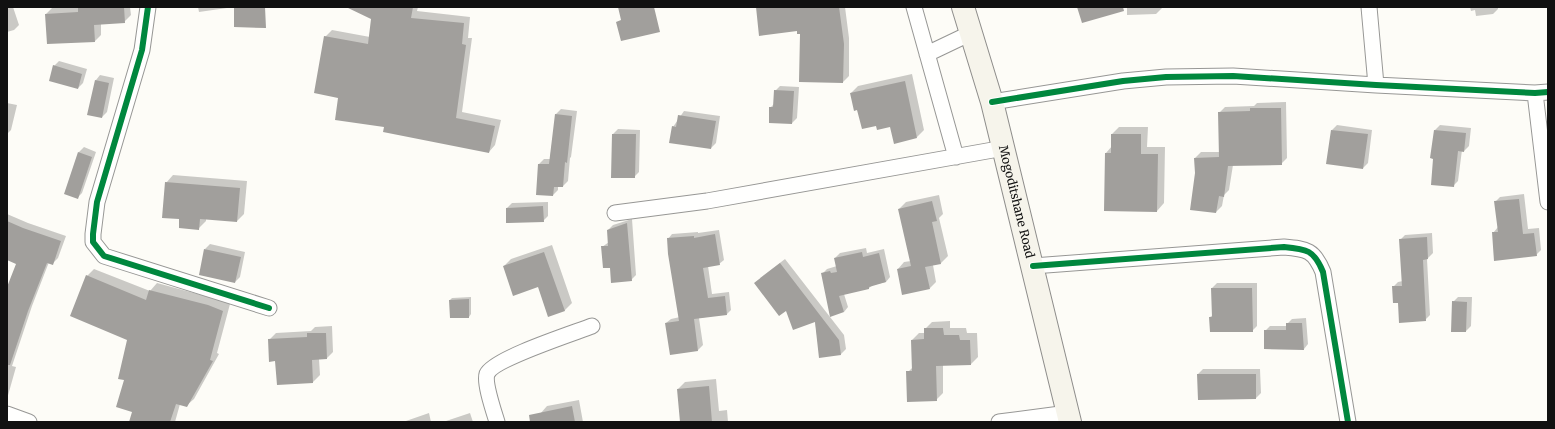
<svg xmlns="http://www.w3.org/2000/svg" width="1555" height="429" font-family="Merriweather,serif">
	<style>
		.shadow { fill: #0003 }
		.building { fill: #a19f9c }
		.lines { fill: none; stroke-linecap: round; stroke-linejoin: round }
		.minor-casing { stroke: #979795; stroke-width: 17 }
		.secondary-casing { stroke: #8e8d8b; stroke-width: 24 }
		.minor { stroke: #fffffe; stroke-width: 15 }
		.secondary { stroke: #f6f4eb; stroke-width: 22 }
		.cycleway-casing { stroke: #fff; stroke-width: 8 }
		.cycleway { stroke: #00873e; stroke-width: 6 }
		.labels { text-anchor: middle; stroke-width: 4; stroke-linejoin: round; paint-order: stroke }
		.street-label { font-size: 12px; fill: #111; stroke: #fff }
	</style>
	<rect width="100%" height="100%" fill="#fdfcf7"/>
	<path class="shadow" d="M7 7H13L19 25 14 30 7 32Z
		M72 7H130L131 15 124 22 101 23V35L95 41 46 14 52 8Z
		M198 7H234L199 12Z
		M368 7H418L417 11 470 17 468 38H472L462 112 501 120 495 145 489 152 385 126 339 97 325 37 332 30 370 37 372 19Z
		M757 7H845L849 38V76L843 82 801 33Z
		M1127 7H1163L1156 14 1127 15Z
		M1470 7H1498V9L1493 14 1476 16 1475 10 1471 11Z
		M59 61 87 69 83 83 78 88 54 66Z
		M912 74 924 130 917 137 891 126 877 125 858 109 851 93 858 86Z
		M100 75 114 78 107 112 102 117 96 80Z
		M780 86 799 87 797 118 792 123 770 108 774 104 775 91Z
		M1286 102 1287 158 1281 164 1233 165 1229 190 1224 195 1222 206 1216 212 1196 173 1195 158 1201 152H1220L1219 113 1225 107 1254 106 1257 103Z
		M7 103 17 105 11 130 7 134Z
		M561 109 577 111 571 157 570 158 568 181 563 186H558V190L553 195 537 194 539 164 544 159H550L556 114Z
		M684 111 720 116 716 143 711 148 670 142 673 127Z
		M1337 125 1372 130 1368 163 1363 168 1332 130Z
		M1440 125 1471 128 1469 146 1464 151 1462 150 1458 181 1453 186 1435 130Z
		M1119 127H1148L1147 147H1165L1164 203 1157 211 1105 210 1106 153 1112 146V134Z
		M618 129 640 130 639 172 634 177 613 134Z
		M84 147 96 152 82 193 77 198 79 152Z
		M173 175 247 181 244 214 237 221 206 218V221L198 229 180 218 166 183Z
		M1524 194 1528 229 1539 228 1541 250 1536 255 1493 233 1498 227 1495 202 1500 197Z
		M939 195 943 214 939 218 948 256 941 263 933 265 936 282 930 288 898 269 904 262 911 261 899 209 906 202Z
		M548 202V216L543 221 507 208 512 203Z
		M7 214 28 223 66 236 58 258 53 263 49 262 32 306 12 366 16 367 7 399V290L17 263 7 259Z
		M632 219 636 275 631 280 611 266 602 247 609 242 608 230 613 225Z
		M719 230 724 260 719 264 708 266 712 294 729 292 731 310 727 314 699 318 703 345 698 350 671 354 666 323 671 319 680 317 668 239 672 234 698 232V233Z
		M1432 233 1433 253 1427 259 1430 315 1425 320 1398 302 1393 287 1398 282 1403 281 1400 240 1405 235Z
		M210 244 245 252 240 277 235 282 205 249Z
		M552 245 572 303 564 311 538 286 504 266 511 259Z
		M866 248 867 253 884 249 890 277 886 282 873 285 869 288 844 294 848 307 844 312 822 274 827 269 837 266 835 258 840 253Z
		M785 259 844 335 846 349 841 354 820 357 815 321 787 309 760 278Z
		M94 269 150 291 157 283 216 299 230 304 217 353 219 354 194 399 186 406 180 404 175 422H130L133 412 126 379 128 339 87 276Z
		M1217 283H1257V326L1252 331 1210 317 1213 315 1212 288Z
		M471 297V314L469 317 450 300 452 298Z
		M1458 297H1472L1471 326 1466 331 1453 302Z
		M1306 318 1308 344 1304 349 1265 331 1270 326H1287V324L1292 319Z
		M950 321V328H966L967 333H977L978 357 971 364 943 365V393L936 400 908 372 913 367 912 340 919 333H925V329L932 322Z
		M332 326 333 352 327 358 319 359 320 375 313 382 278 384 276 360 269 340 276 333 311 331 315 327Z
		M1203 369H1260L1261 393 1256 398 1198 374Z
		M716 379 719 411 727 410 728 422H681L678 389 685 382Z
		M579 400 583 422H535L540 414 547 406Z
		M429 413 431 422H403Z
		M470 413 473 422H443Z"/>
	<path class="building" d="M78 7H124L125 23 94 25 95 42 47 44 45 14 78 12Z
		M234 7H265L266 28 234 27Z
		M346 7H413L411 18 464 23 462 44 466 45 456 118 495 126 489 153 383 132 384 127 335 120 338 98 314 93 324 36 368 44 371 19Z
		M618 7H654L660 32 621 41 616 22 621 20Z
		M756 7H839L844 44 843 83 799 82 800 34H797V31L759 36Z
		M1077 7H1123L1124 11 1082 23Z
		M53 65 82 74 78 89 49 81Z
		M95 80 109 83 102 118 87 115Z
		M905 81 917 138 894 144 890 127 877 130 876 126 862 129 857 110 854 111 850 93Z
		M774 90 794 91 792 124 769 123V107H773Z
		M1250 108H1281L1282 165 1228 166 1224 197 1219 196 1216 213 1190 210 1195 173 1194 158 1219 157 1218 112 1250 111Z
		M555 114 572 116 567 163 565 162 563 187H554L553 196 536 195 538 164H549Z
		M678 115 716 121 711 149 669 143 672 126 676 127Z
		M1331 130 1368 134 1363 169 1326 164Z
		M1434 130 1466 133 1464 152 1458 151 1454 187 1431 185 1433 159 1430 158Z
		M612 134H636L635 178H611Z
		M1111 134H1141V154H1158L1157 212 1104 211 1105 153H1111Z
		M78 152 92 157 78 199 64 194Z
		M165 182 240 188 237 222 200 219 199 230 179 228V219L162 218Z
		M1519 199 1523 234 1534 233 1537 256 1494 261 1492 232H1498L1494 201Z
		M932 201 937 221 932 222 941 264 925 267 930 289 902 295 897 269 911 266 898 209Z
		M543 206 544 222 506 223V208Z
		M7 221 23 228 61 241 53 265 47 263 28 311 10 365H7V287L16 264 7 260Z
		M627 223 632 281 611 283 610 268H603L601 246H608L607 230Z
		M715 234 720 265 703 268 708 298 725 296 727 315 694 319 698 351 670 355 665 323 679 321 668 254 667 238 694 236V238Z
		M1427 237 1428 259 1423 260 1426 321 1399 323 1398 303H1393L1392 286H1402L1399 239Z
		M204 249 241 257 235 283 199 275Z
		M544 252 565 311 548 317 538 287 513 296 503 266Z
		M862 252 863 257 879 253 886 282 869 287V289L839 296 844 312 830 317 821 273 830 271 831 273 837 272 834 258Z
		M780 263 839 340 841 355 819 358 815 322 793 330 786 311 779 316 754 283Z
		M86 275 146 300 149 290 208 305 223 311 210 360 213 361 187 407 176 404 170 422H129L132 412 116 407 124 380 118 379 127 340 70 316Z
		M1211 288H1252L1253 332H1210L1209 317H1212Z
		M469 299V318H450L449 300Z
		M1452 301 1467 302 1466 332H1451Z
		M1286 323H1302L1304 350 1264 349V330H1286Z
		M924 328H943L944 335H959L960 340H970L971 365 936 366 937 401 907 402 906 371H912L911 340 924 339Z
		M307 333H326L327 359 312 360 313 383 277 385 275 361 269 362 268 339 307 337Z
		M1197 374H1256V399L1198 400Z
		M709 386 712 422H680L677 389Z
		M572 406 575 422H530L529 415Z"/>
	<g class="lines">
		<g class="minor-casing">
			<path id="minor" d="M148 7 142 50 97 202 93 234V242L104 256 269 308
				M914 7 956 157
				M1369 7 1376 85
				M927 54 971 33
				M1535 93 1548 202
				M992 102 1123 81 1166 77 1233 76 1376 85 1535 93 1548 92
				M615 213 707 201 1004 148
				M1033 266 1284 247C1307 249 1314 250 1323 272L1348 422
				M7 414 29 422
				M497 422C494 412 484 383 487 374 493 359 574 333 592 326
				M999 422 1068 413"/>
		</g>
		<g class="secondary-casing">
			<g id="secondary">
				<path id="s1" d="M963 7 992 102 1070 422"/>
			</g>
		</g>
		<use href="#minor" class="minor"/>
		<use href="#secondary" class="secondary"/>
		<g class="cycleway-casing">
			<path id="cycleway" d="M148 7 142 50 97 202 93 234V242L104 256 269 308
				M992 102 1123 81 1166 77 1233 76 1376 85 1535 93 1548 92
				M1033 266 1284 247C1307 249 1314 250 1323 272L1348 422"/>
		</g>
		<use href="#cycleway" class="cycleway"/>
	</g>
	<g class="labels">
		<g class="street-label">
			<text dy="4" stroke="none"><textPath href="#s1" startOffset="202">Mogoditshane Road</textPath></text>
		</g>
	</g>
	<rect width="1555" height="429" fill="none" stroke="#111111" stroke-width="16"/>
</svg>
